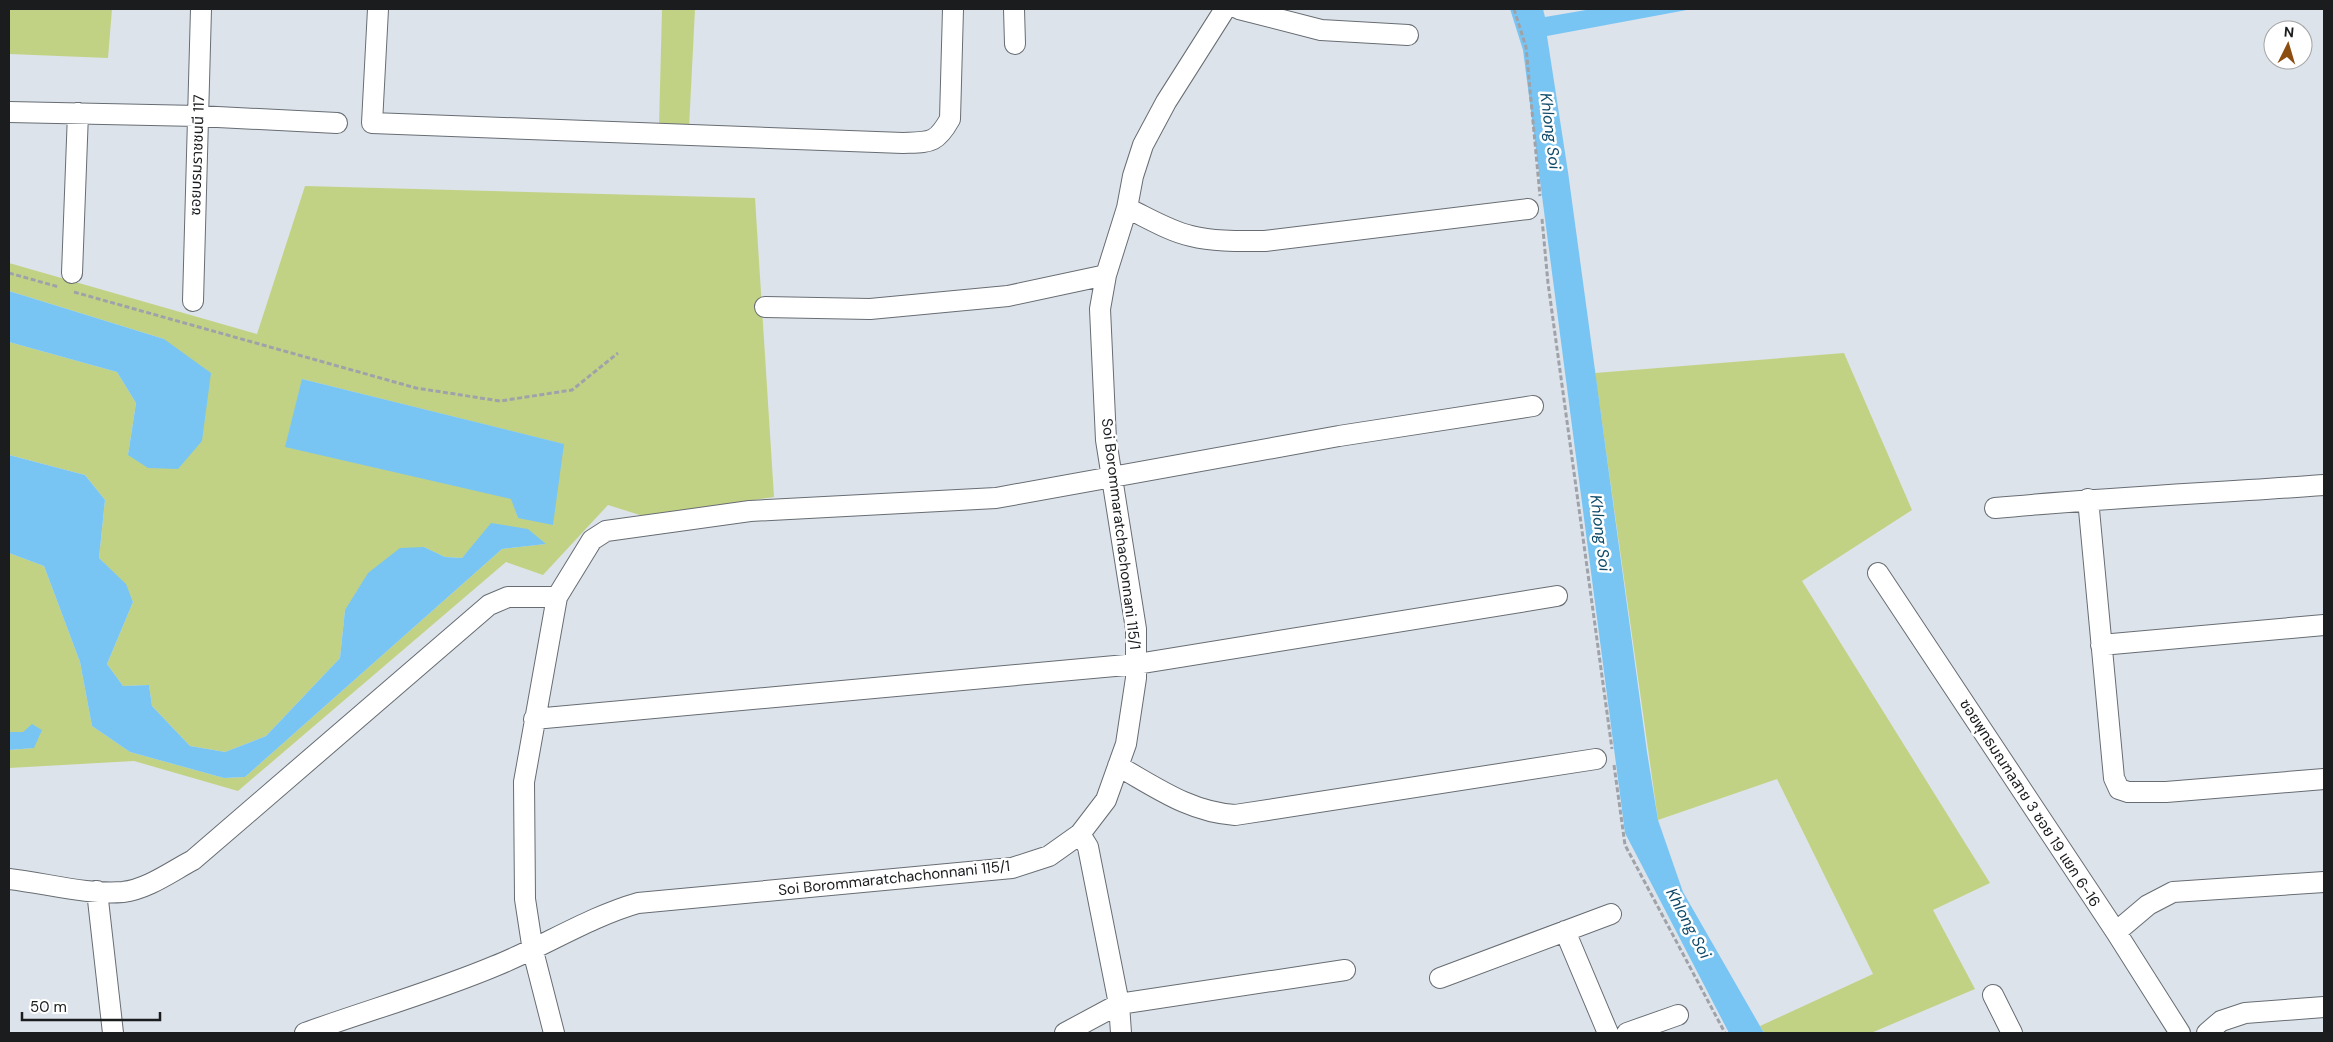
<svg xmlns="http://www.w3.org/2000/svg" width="2333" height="1042" font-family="'DM Sans','Noto Sans Thai',sans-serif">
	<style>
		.green { fill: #c2d285; fill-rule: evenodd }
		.water { fill: #78c5f4 }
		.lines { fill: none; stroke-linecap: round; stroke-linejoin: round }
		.street-casing { stroke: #676d73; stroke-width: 22 }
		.path { stroke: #9fa3a9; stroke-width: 3; stroke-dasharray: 5 2.5; stroke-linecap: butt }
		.street { stroke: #fff; stroke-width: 20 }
		.labels { text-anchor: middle; stroke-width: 5; stroke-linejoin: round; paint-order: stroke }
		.street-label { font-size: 15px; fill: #1a1c1e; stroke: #fff }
		.water-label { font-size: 16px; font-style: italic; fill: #0e4b6a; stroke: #fff }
	</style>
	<rect width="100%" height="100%" fill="#dde3ea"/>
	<path class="green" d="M9 9H112L108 58 9 54Z
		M662 9H695L689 128 659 126Z
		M305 186 755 198 774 497 643 516 608 505 543 575 506 562 238 791 134 761 9 768V750L33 748 23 732H9V553L44 566 80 662 92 726 130 752 224 778 245 777 502 549 545 544 476 543 462 558 445 557 424 547 345 610 340 658 266 736 225 752 190 746 152 706 149 685 123 686 107 664 133 602 125 584 99 558 105 500 85 475 9 455V342L117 372 136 403 128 455 164 339 9 291V263L257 334ZM302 379 563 444 518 518 512 499Z
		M1844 353 1912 510 1802 581 1990 883 1933 910 1975 989 1871 1033H1764L1760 1026 1873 974 1777 779 1658 820 1595 373Z"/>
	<path class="water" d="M1510 9H1543L1545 17 1592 9H1692L1547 36 1568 172 1647 752 1658 820 1683 892 1764 1033H1729L1625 833 1523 50Z
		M9 291 164 339 211 373 202 441 178 469 148 468 128 455 136 403 117 372 9 342Z
		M302 379 564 444 553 525 518 518 511 499 285 447Z
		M9 455 85 475 105 500 99 558 126 584 133 602 107 664 123 686 149 685 152 706 190 746 225 752 266 736 340 658 345 610 368 573 400 548 424 547 445 557 462 558 491 523 528 529 546 544 502 549 245 777 224 778 130 752 92 726 80 662 44 566 9 553Z
		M32 724 42 730 34 748 9 750V732H23Z"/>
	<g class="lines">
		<g class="street-casing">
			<path id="street" d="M378 9 372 123 903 143C930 142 936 144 950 119L953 9
				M1014 9 1015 44
				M1239 9 1321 30 1408 35
				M9 112 198 116 337 123
				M1127 208C1148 218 1169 231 1191 236 1215 242 1242 241 1265 241L1528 209
				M72 273 78 113
				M193 301 201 9
				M765 307 870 309 1008 296 1106 275
				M2088 499 2114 778 2119 789 2128 792H2166L2324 779
				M1995 508C2104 498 2214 493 2324 485
				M1878 573 2116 932 2180 1033
				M2101 645 2324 625
				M534 719 1137 664 1557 596
				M1118 766C1157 788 1190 812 1235 815L1596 759
				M1080 834 1088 847 1119 1004 1121 1033
				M9 879C46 883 86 895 123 892 148 889 172 871 193 860L489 605 508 597H557
				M97 891 113 1033
				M1565 931 1608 1033
				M2116 932 2148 905 2173 892 2324 882
				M1440 978 1611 914
				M1993 995 2012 1033
				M305 1033C369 1010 433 992 495 966 543 947 589 917 638 903L1012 868 1049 856 1080 834 1106 800 1126 744 1136 678V629L1106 440 1100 309 1106 275 1127 208 1133 176 1143 145 1166 102 1225 9
				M554 1033 533 951 525 899 524 782 557 597 592 540 606 531 750 511 996 498 1339 436 1533 406
				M1065 1033 1119 1004 1345 970
				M1627 1033 1678 1015
				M2207 1033 2221 1021 2245 1013 2324 1007"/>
		</g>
		<path class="path" d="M1514 9 1526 47 1540 196
			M1542 219 1548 283 1612 749
			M9 273 59 287
			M74 292 416 388 500 401 572 390 618 353
			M1614 765 1625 845 1725 1033"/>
		<use href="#street" class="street"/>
	</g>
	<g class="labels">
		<g class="street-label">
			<text transform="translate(197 155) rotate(-88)" y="5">ซอยบรมราชชนนี 117</text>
			<text transform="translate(1121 534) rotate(83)" y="5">Soi Borommaratchachonnani 115/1</text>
			<text transform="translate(2030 803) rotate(57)" y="5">ซอยพุทธมณฑลสาย 3 ซอย 19 แยก 6-16</text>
			<text transform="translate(894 878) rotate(-6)" y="5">Soi Borommaratchachonnani 115/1</text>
		</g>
		<g class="water-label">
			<text transform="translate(1551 131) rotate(83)" y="6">Khlong Soi</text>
			<text transform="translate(1601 533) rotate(83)" y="6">Khlong Soi</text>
			<text transform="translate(1689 923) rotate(62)" y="6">Khlong Soi</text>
		</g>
	</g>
	<rect width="2333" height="1042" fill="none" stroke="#1a1c1e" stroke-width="20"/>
	<g transform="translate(2288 45) rotate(5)"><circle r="24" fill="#ffffff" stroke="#a3a4a5"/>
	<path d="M0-4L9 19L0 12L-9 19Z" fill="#8b4d10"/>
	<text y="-8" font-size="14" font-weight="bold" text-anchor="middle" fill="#1a1c1e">N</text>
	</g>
	<path d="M22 1012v8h138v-8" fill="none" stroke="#1a1c1e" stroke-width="2.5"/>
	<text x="30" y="1012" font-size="15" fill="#1a1c1e" stroke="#ffffff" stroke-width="4" paint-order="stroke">50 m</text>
</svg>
